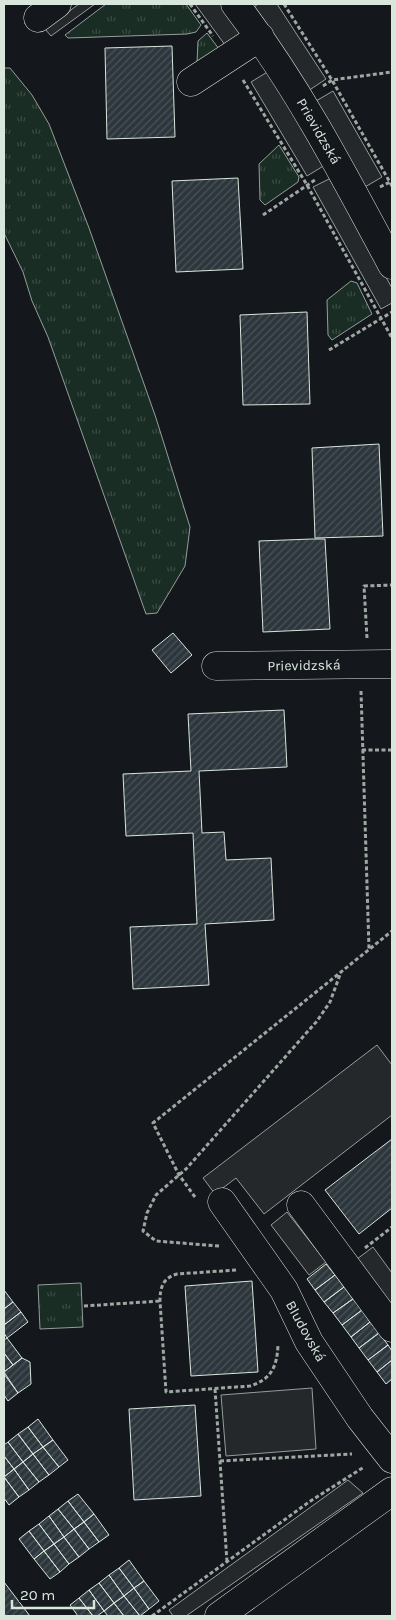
<svg xmlns="http://www.w3.org/2000/svg" width="396" height="1620" font-family="Karla,sans-serif">
	<style>
		.grass { fill: url(#grass-tufts); stroke: #939e99 }
		.parking { fill: #24282b; stroke: #939e99 }
		.building { fill: url(#building-hatch); stroke: #d8e6dc }
		.lines { fill: none; stroke-linecap: round; stroke-linejoin: round }
		.minor-casing { stroke: #d8e6dc; stroke-width: 29 }
		.path { stroke: #9da8a2; stroke-width: 3; stroke-dasharray: 4 2.5; stroke-linecap: butt }
		.minor { stroke: #14181c; stroke-width: 28 }
		.labels { text-anchor: middle; stroke-width: 4; stroke-linejoin: round; paint-order: stroke }
		.street-label { font-size: 14px; fill: #d8e6dc; stroke: #14181c }
	</style>
	<defs>
		<pattern id="grass-tufts" width="24" height="20" patternUnits="userSpaceOnUse" patternTransform="scale(1.25)"><rect width="24" height="20" fill="#1a2d24"/><path d="M3 7l-1-3M5 7V3M7 7l1-3M15 17l-1-3M17 17v-4M19 17l1-3" fill="none" stroke="#3b4b43"/></pattern>
		<pattern id="building-hatch" width="6" height="6" patternUnits="userSpaceOnUse" patternTransform="scale(1.25)"><rect width="6" height="6" fill="#2c363c"/><path d="M-1 1l2-2M0 6l6-6M5 7l2-2" fill="none" stroke="#4a5358"/></pattern>
	</defs>
	<rect width="100%" height="100%" fill="#14181c"/>
	<path class="grass" d="M106 4H186L201 25 196 32 187 34 68 38 65 35Z
		M207 33 222 53 197 63 198 41Z
		M4 68H10L32 95 49 124 89 228 156 418 190 527 185 566 157 613 146 614 48 337 32 301 23 272 4 233Z
		M279 145 299 177 298 182 265 205 260 200 259 164Z
		M351 281 357 283 372 314 332 340 328 335 327 300Z
		M81 1283 83 1327 40 1329 38 1285Z"/>
	<path class="parking" d="M79 4H95L51 36 45 29Z
		M195 4H221L245 37 228 49Z
		M258 4H277L326 79 308 91 254 7Z
		M269 71 325 165 307 176 251 82Z
		M333 91 382 177 365 187 316 101Z
		M331 178 392 288V303L381 309 313 187Z
		M377 1045 392 1065V1115L264 1214 236 1178 215 1194 203 1178Z
		M287 1212 326 1262 309 1275 271 1225Z
		M373 1247 392 1273V1307L357 1259Z
		M312 1388 316 1449 226 1456 221 1395Z
		M348 1480 363 1493 186 1616H173L169 1610Z"/>
	<path class="building" d="M172 46 175 137 107 139 105 48Z
		M238 178 243 269 176 272 172 181Z
		M307 312 310 404 243 405 240 315Z
		M379 444 383 536 315 538 312 448Z
		M312 539H325L330 629 263 632 259 541Z
		M173 633 192 655 171 673 152 650Z
		M284 710 287 767 199 771 202 833 224 832 226 860 271 858 274 920 205 924 209 985 133 989 130 927 197 924 193 833 126 836 123 774 191 771 188 714Z
		M392 1139V1208L359 1234 325 1190Z
		M326 1264 335 1275 315 1290 307 1279Z
		M335 1275 344 1287 324 1302 315 1290Z
		M252 1281 258 1372 191 1376 185 1286Z
		M344 1287 353 1299 333 1313 324 1302Z
		M4 1290 13 1302 4 1309Z
		M353 1299 362 1310 342 1325 333 1313Z
		M13 1302 21 1312 4 1325V1309Z
		M362 1310 370 1322 351 1337 342 1325Z
		M21 1312 28 1322 7 1338 4 1333V1325Z
		M370 1322 379 1333 359 1348 351 1337Z
		M379 1333 388 1345 368 1360 359 1348Z
		M7 1338 22 1358 13 1365 4 1353V1340Z
		M388 1345 392 1351V1360L377 1372 368 1360Z
		M4 1353 13 1365 4 1372Z
		M22 1358 30 1362 31 1384 18 1393 4 1372Z
		M392 1360V1379L386 1384 377 1372Z
		M4 1374 18 1393 8 1401 4 1395Z
		M195 1405 201 1496 134 1500 129 1409Z
		M38 1419 53 1440 43 1447 28 1427Z
		M28 1427 43 1447 33 1454 18 1434Z
		M18 1434 33 1454 23 1462 8 1442Z
		M53 1440 68 1460 59 1467 43 1447Z
		M8 1442 23 1462 14 1469 4 1456V1445Z
		M43 1447 59 1467 49 1475 33 1454Z
		M33 1454 49 1475 39 1482 23 1462Z
		M4 1456 14 1469 4 1477Z
		M23 1462 39 1482 29 1490 14 1469Z
		M14 1469 29 1490 19 1497 4 1477Z
		M4 1477 19 1497 9 1505 4 1498Z
		M78 1494 94 1514 84 1522 68 1501Z
		M68 1501 84 1522 74 1529 58 1509Z
		M58 1509 74 1529 64 1537 49 1516Z
		M94 1514 109 1535 99 1542 84 1522Z
		M49 1516 64 1537 54 1544 39 1524Z
		M84 1522 99 1542 89 1549 74 1529Z
		M39 1524 54 1544 44 1551 29 1531Z
		M74 1529 89 1549 79 1557 64 1537Z
		M29 1531 44 1551 34 1559 19 1539Z
		M64 1537 79 1557 69 1564 54 1544Z
		M54 1544 69 1564 60 1572 44 1551Z
		M44 1551 60 1572 50 1579 34 1559Z
		M129 1560 144 1581 134 1588 119 1568Z
		M119 1568 134 1588 124 1596 109 1575Z
		M109 1575 124 1596 114 1603 99 1583Z
		M144 1581 159 1601 149 1609 134 1588Z
		M4 1582 30 1616H4Z
		M99 1583 114 1603 104 1611 89 1590Z
		M134 1588 149 1609 140 1616 124 1596Z
		M89 1590 104 1611 97 1616H93L79 1598Z
		M124 1596 140 1616H124L114 1603Z
		M79 1598 93 1616H78L70 1605Z
		M114 1603 124 1616H108L104 1611Z"/>
	<g class="lines">
		<g class="minor-casing">
			<path id="minor" d="M235 4C297 85 344 175 392 265
				M38 18 57 4
				M191 82 260 37
				M216 666 392 664
				M222 1202 284 1290 309 1342 360 1418 392 1459
				M301 1205 392 1328
				M219 1616 392 1491"/>
		</g>
		<path class="path" d="M190 4 213 36
			M284 4 332 80 392 186
			M243 80 307 185 392 338
			M323 86 332 80 392 72
			M380 187 392 181
			M263 215 315 180
			M329 350 392 312
			M367 638 364 586 392 585
			M361 691 369 949
			M362 750H392
			M195 1197 179 1175 153 1123 392 931
			M219 1246 156 1241 143 1231 147 1213 156 1195 186 1169 317 1021 330 1002 341 972
			M365 1248 392 1227
			M236 1270 177 1274C163 1278 160 1287 160 1301L166 1392 250 1386C272 1379 277 1366 278 1345
			M84 1306 160 1301
			M215 1389 227 1562
			M220 1461 352 1454
			M152 1616 309 1502 364 1467"/>
		<use href="#minor" class="minor"/>
	</g>
	<g class="labels">
		<g class="street-label">
			<text transform="translate(319 131) rotate(60)" y="5">Prievidzská</text>
			<text transform="translate(304 665) rotate(-1)" y="5">Prievidzská</text>
			<text transform="translate(306 1331) rotate(61)" y="5">Bludovská</text>
		</g>
	</g>
	<rect width="396" height="1620" fill="none" stroke="#d8e6dc" stroke-width="10"/>
	<path d="M12 1600v8h82v-8" fill="none" stroke="#d8e6dc" stroke-width="2.5"/>
	<text x="20" y="1600" font-size="15" fill="#d8e6dc" stroke="#14181c" stroke-width="4" paint-order="stroke">20 m</text>
</svg>
